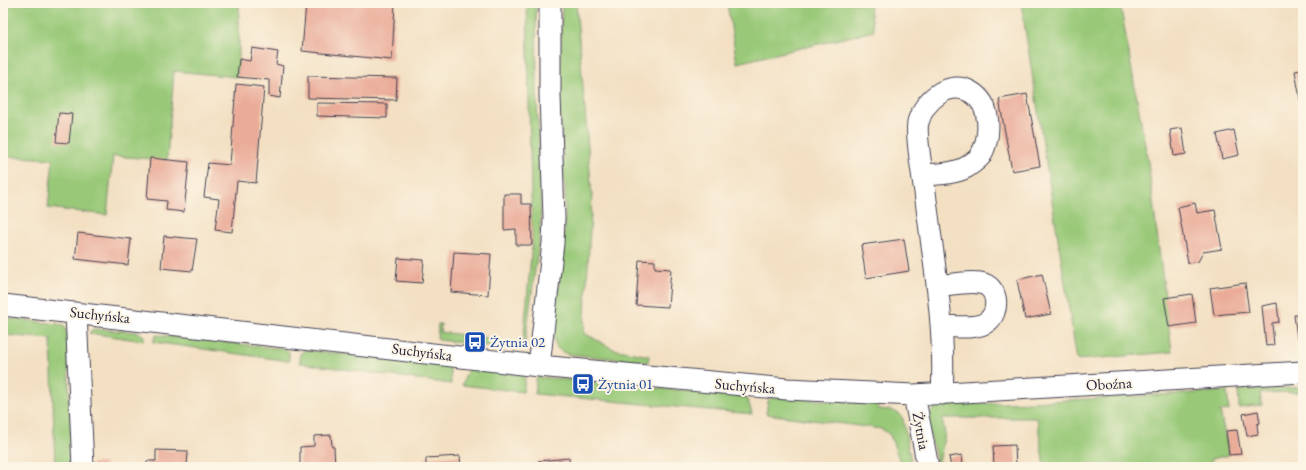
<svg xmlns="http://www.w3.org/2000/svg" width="1306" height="470" font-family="'EB Garamond',serif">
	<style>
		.green { fill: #99c978; stroke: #5e765a }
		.building { fill: #eaac99 }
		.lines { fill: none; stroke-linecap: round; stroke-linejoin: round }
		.minor-casing { stroke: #413e4f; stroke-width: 23 }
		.minor { stroke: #fff; stroke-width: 21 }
		.labels { text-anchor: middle; stroke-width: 4; stroke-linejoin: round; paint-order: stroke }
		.street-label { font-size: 15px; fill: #22223b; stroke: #fcf5e5 }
		.transit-label { font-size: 15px; fill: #164399; stroke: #fcf5e5; text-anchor: start }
	</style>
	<rect width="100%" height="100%" fill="#fcf5e5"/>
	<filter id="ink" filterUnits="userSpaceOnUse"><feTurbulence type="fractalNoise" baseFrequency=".025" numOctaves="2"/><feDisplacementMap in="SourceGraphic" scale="8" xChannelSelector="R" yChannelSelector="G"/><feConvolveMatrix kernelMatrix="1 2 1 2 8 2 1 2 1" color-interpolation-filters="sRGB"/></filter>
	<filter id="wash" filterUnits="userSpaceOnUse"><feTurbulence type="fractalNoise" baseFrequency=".012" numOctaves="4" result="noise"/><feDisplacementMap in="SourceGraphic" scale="16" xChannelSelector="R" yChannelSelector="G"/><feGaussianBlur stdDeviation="0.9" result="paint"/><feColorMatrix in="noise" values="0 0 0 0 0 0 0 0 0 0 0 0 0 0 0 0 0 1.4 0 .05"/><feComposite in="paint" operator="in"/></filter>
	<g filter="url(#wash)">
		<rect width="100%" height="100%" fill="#f3e0c3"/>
		<path class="green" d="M3 3H239V59L237 77 174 71 167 160 113 156 107 215 48 208 53 159 3 156Z
			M527 3H536L537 93 541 207 540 234 525 343 523 342 532 245Z
			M562 3H576L592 195 584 333 613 349 649 356 648 362 567 354C559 350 554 348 555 338H552L563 251 565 217V189L559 102Z
			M727 3H869L874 31 737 63Z
			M1021 3H1120L1148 162 1172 352 1077 360Z
			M3 318 58 324 64 326 67 333 72 459 69 467H55L51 339 3 335Z
			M438 324H441L440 332 496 339 495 347 439 340 437 339Z
			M93 329 138 332 144 336V341L89 333Z
			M156 335 285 349 289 352V361L153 342Z
			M304 350 446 365 450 368 451 384 300 363V354Z
			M472 368 522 374 525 379 523 392 462 385 468 369Z
			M539 377 744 396 748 400 752 414 535 394 536 379Z
			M1303 387V392L1260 393 1262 405 1239 408 1238 390Z
			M1227 391 1229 410 1220 411 1229 455 1211 459 1212 467H1044L1037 418H942L945 434 938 467 928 426 929 414 938 405 1034 402Z
			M772 397 878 404V409C889 410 897 409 903 419L912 467H902L890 435 882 429 766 414 768 401Z"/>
		<g id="blocks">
			<path class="building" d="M306 3H395L392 60 302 51Z
				M252 48 278 52 276 64 283 66 280 98 269 96V80L237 77 239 59 250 61Z
				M1303 70V110H1302L1295 71Z
				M308 76 397 78 396 100 308 98Z
				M236 84 264 87 256 183 237 181 232 232 215 230 219 199 204 197 208 163 230 165Z
				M1027 94 1040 166 1012 171 999 99Z
				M317 103 387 104V118L317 116Z
				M59 113 72 114 69 143 56 142Z
				M1182 128 1186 154 1174 156 1170 130Z
				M1234 130 1239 155 1222 159 1217 134Z
				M150 158 189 162 184 212 166 210 167 201 147 199Z
				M504 194H521V204H531L532 245H516V229L504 230Z
				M1195 203 1197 213 1215 210 1222 249 1203 252 1198 262 1188 263 1178 207Z
				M78 233 131 239 128 265 75 259Z
				M164 236 197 239 192 271 161 268Z
				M904 239 909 271 866 278 861 245Z
				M454 252 491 254 488 295 451 292Z
				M398 258 424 260 422 283 396 281Z
				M639 260 655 261V268L671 269 668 307 636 305Z
				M1042 274 1051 314 1025 319 1017 280Z
				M1245 283 1249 312 1214 315 1210 288Z
				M1192 294 1196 323 1169 327 1164 298Z
				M1303 301V336L1297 337 1294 315H1300L1298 302Z
				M1277 303 1279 322 1272 323 1274 345 1266 346 1262 306Z
				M1258 411 1260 423 1257 424 1258 434 1247 436 1243 414Z
				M1237 430 1241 454 1229 455 1226 431Z
				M331 435 332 447H334L335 467H300V447L314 446V436Z
				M1015 445 1016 467H994L993 446Z
				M156 450 188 451 187 467H147V461H156Z
				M962 455 963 467H951L949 457Z
				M460 456 461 467H426V458Z
				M569 458 570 467H538V461Z
				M92 463H105V467H92Z"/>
		</g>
	</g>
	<g filter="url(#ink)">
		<use href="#blocks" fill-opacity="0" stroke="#413e4f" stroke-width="1"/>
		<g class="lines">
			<g class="minor-casing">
				<path id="minor" d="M923 175C938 174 954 174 967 167 971 164 979 159 981 155 991 136 992 104 971 92 948 79 924 101 918 122 915 134 923 178 925 192 933 259 946 326 942 394
					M937 286C950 285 966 281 980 283 999 286 1000 312 987 322 976 330 955 326 942 326
					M3 305 539 366 787 389 914 395 1303 372
					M76 313 83 467
					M539 366 553 243 554 218 550 95V3
					M914 395 928 467"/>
			</g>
			<use href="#minor" class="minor"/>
		</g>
	</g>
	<defs>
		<g id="bus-square" transform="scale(1.15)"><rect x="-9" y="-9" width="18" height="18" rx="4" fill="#1a4fb4" stroke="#fcf5e5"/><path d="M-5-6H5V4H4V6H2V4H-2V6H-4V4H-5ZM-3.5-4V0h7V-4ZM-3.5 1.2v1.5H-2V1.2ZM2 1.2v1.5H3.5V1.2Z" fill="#fff"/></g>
	</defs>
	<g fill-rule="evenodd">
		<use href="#bus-square" x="475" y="342"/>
		<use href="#bus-square" x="583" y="384"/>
	</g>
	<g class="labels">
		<g class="street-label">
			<text transform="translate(100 315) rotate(6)" y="5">Suchyńska</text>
			<text transform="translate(422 352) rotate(7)" y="5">Suchyńska</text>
			<text transform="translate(1109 384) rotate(-3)" y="5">Oboźna</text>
			<text transform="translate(745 386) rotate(5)" y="5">Suchyńska</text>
			<text transform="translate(921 431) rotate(79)" y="5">Żytnia</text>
		</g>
		<g class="transit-label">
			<text x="490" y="347">Żytnia 02</text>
			<text x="598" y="389">Żytnia 01</text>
		</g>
	</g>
	<rect width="1306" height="470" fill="none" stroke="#fcf5e5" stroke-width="16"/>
</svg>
